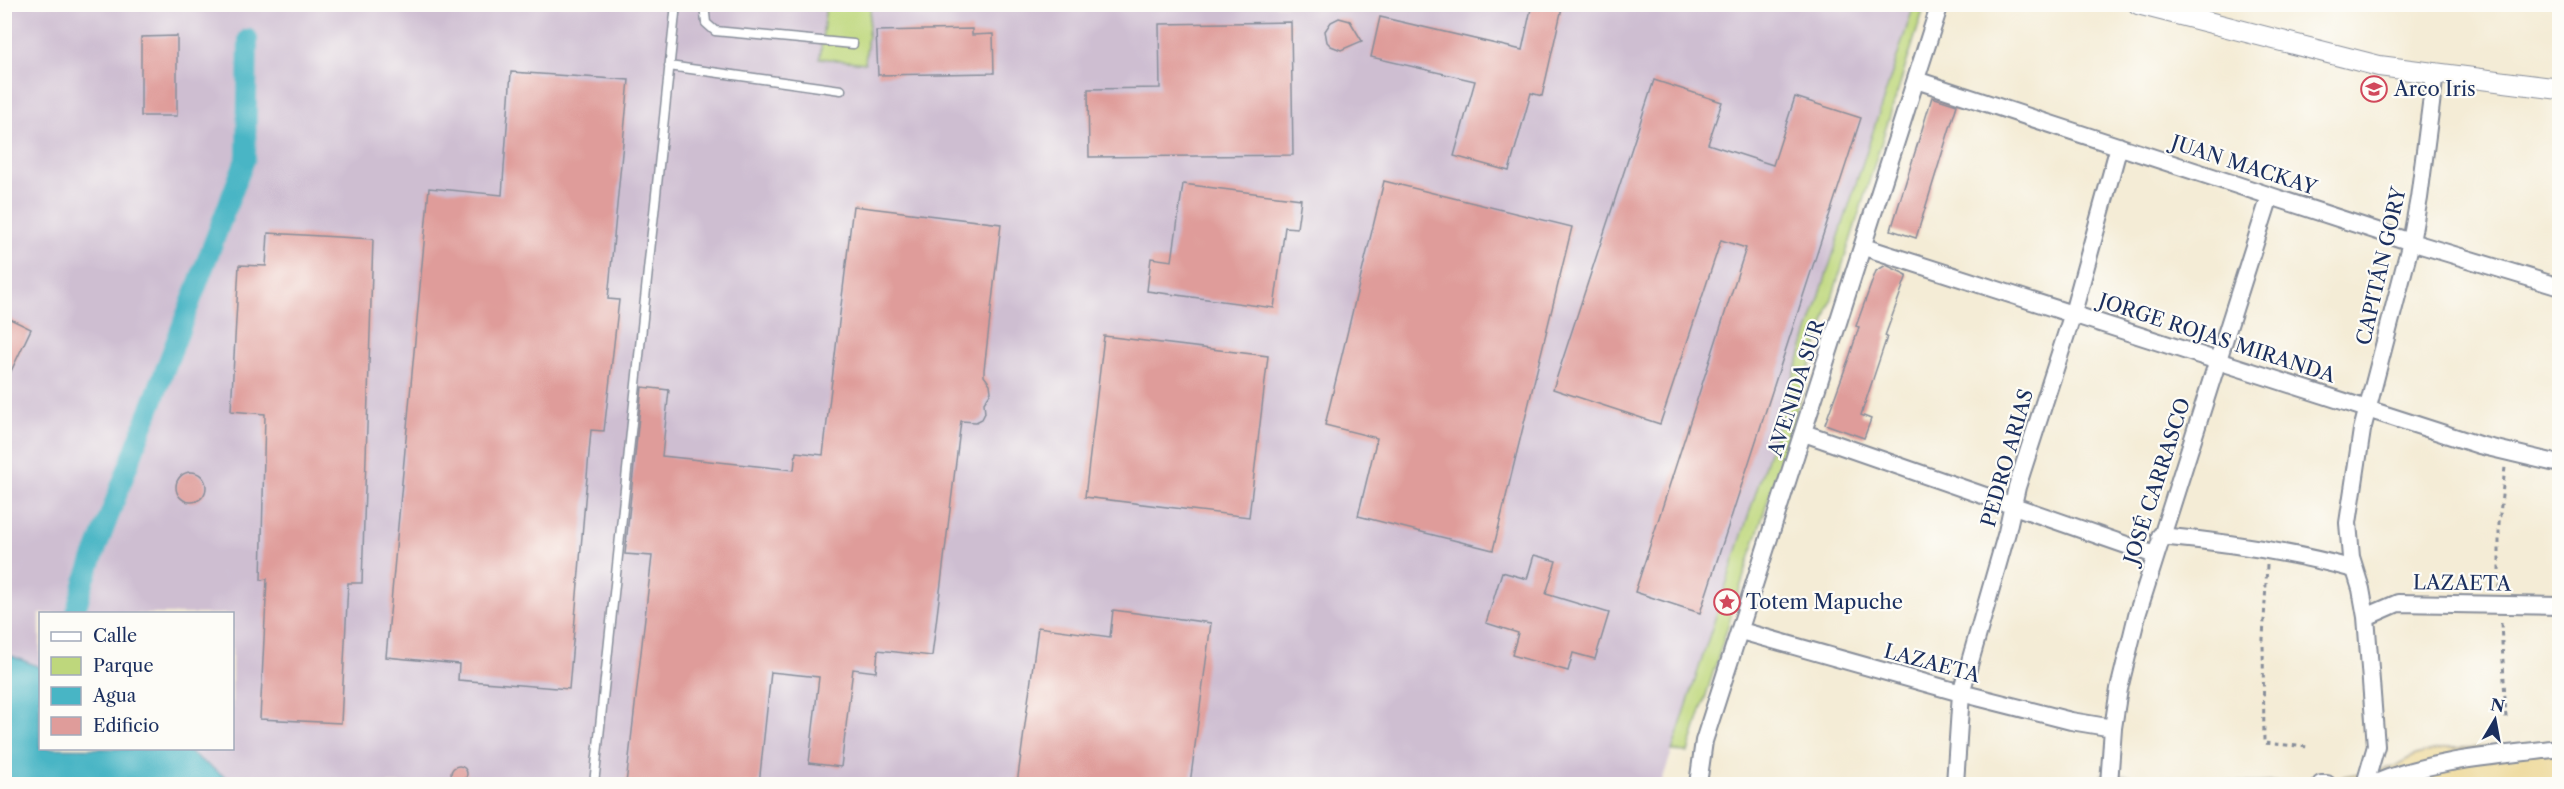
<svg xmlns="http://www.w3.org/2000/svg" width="2564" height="789" font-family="'Libre Caslon Text',serif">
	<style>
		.industrial { fill: #cebed1 }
		.green { fill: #bed77c; stroke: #6c836d; stroke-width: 1.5 }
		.sand { fill: #eeda9e; stroke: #84847e; stroke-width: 1.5 }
		.water { fill: #48b5c5; stroke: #327292; stroke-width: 1.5 }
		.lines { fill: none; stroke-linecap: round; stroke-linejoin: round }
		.canal { stroke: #48b5c5; stroke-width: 20 }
		.building { fill: #df9c9a }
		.service-casing { stroke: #888e9a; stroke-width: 11 }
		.minor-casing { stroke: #888e9a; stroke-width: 20 }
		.tertiary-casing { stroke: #888e9a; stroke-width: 22 }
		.path { stroke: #888e9a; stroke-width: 3; stroke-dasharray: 4.5 4.5; stroke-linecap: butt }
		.service { stroke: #fff; stroke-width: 8 }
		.minor { stroke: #fff; stroke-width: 16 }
		.tertiary { stroke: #fff; stroke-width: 20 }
		.labels { text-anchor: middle; stroke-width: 4.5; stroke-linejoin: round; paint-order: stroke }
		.poi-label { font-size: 20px; fill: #1b2f5e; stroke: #fdfcf7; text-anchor: start }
		.street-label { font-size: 20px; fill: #1b2f5e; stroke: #fdfcf7 }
	</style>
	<rect width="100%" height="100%" fill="#fdfcf7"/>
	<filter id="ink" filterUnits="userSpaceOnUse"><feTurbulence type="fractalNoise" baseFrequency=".0167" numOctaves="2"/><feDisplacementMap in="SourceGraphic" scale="12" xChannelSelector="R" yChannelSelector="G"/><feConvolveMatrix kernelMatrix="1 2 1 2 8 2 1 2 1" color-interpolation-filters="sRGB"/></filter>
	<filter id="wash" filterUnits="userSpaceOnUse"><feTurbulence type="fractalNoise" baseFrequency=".008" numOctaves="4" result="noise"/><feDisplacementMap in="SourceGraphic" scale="24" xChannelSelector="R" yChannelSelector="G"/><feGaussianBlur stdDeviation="1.35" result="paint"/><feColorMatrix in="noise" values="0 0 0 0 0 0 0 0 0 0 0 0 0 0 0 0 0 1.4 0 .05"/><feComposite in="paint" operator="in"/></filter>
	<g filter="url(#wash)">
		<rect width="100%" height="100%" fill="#f4ecd6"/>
		<path class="industrial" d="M4 5H1914L1719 610 1661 784H236L184 749 232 748V614H40V667L5 653Z"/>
		<path class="green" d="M826 5H871L865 63 820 58Z
			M1914 5H1925L1688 752 1672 751Z"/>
		<path class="sand" d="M2559 744V784H2099L2102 774 2252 783 2325 780 2393 767 2415 755 2446 748 2544 747Z"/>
		<path class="water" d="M4 653 40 667V748L184 749 236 784H5Z"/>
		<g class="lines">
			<path class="canal" d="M75 614 84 582 246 157 248 39"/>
		</g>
		<g id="blocks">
			<path class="building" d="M1532 4 1562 8 1542 96 1531 93 1509 171 1454 156 1475 81 1371 57 1380 17 1522 50Z
				M1339 18 1350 21 1362 41 1341 50 1331 46 1327 42 1325 31 1331 22Z
				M1291 22 1293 155 1089 157 1088 89 1160 88 1159 24Z
				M972 29V35L993 34 994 73 878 75 876 31Z
				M177 36V116H141V37Z
				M511 72 629 80 608 299 619 300 604 431 591 430 569 689 458 680 459 664 386 657 429 188 502 195Z
				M1654 80 1722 102 1708 144 1773 165 1795 97 1861 118 1700 613 1635 592 1746 248 1721 240 1660 424 1553 389Z
				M1932 97 1957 105 1916 238 1891 230Z
				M1384 181 1572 227 1493 550 1358 516 1377 438 1325 425Z
				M1183 184 1301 199 1297 228 1285 227 1274 308 1147 291 1151 258 1172 261Z
				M853 206 1001 224 984 370V376L990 384 991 392 984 403 985 413 982 419 976 422 961 421 932 656 878 650 876 672 853 669 841 767 809 763 819 677 771 672 759 784H626L652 556 625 554 642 387 669 390 662 456 794 470 796 452 823 455Z
				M268 233 373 239 362 583H348L341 723 260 719 267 579 261 580 265 414 231 411 239 265 266 266Z
				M1886 265 1907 275 1885 336 1887 337 1861 415 1871 419 1864 438 1825 424 1850 355 1859 327 1856 326 1876 271Z
				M4 316 31 329 4 386Z
				M1104 336 1268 356 1249 517 1085 497Z
				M176 487a15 15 0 1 1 30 0a15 15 0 1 1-30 0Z
				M1534 555 1556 561 1546 594 1609 613 1595 659 1573 653 1568 671 1512 655 1518 633 1486 623 1502 572 1527 579Z
				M1113 610 1211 623 1190 784H1017L1038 627 1110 637Z
				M451 774a8 8 0 1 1 16 0a8 8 0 1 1-16 0Z"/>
		</g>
	</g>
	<g filter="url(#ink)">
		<use href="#blocks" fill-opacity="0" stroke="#888e9a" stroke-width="1.5"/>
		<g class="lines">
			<g class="service-casing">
				<path id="service" d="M704 4 706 23 715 31 853 44
					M669 66 841 90
					M594 784 676 4"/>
			</g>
			<g class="minor-casing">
				<path id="minor" d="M1916 80 2411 242 2560 287
					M1864 247 2479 445 2560 464
					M1804 433 2155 555
					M2160 536C2225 542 2292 552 2354 569
					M2366 617 2398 603 2560 606
					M1741 631 1961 693 2071 721 2113 728
					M1698 784 1704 741 1940 4
					M1955 784 1961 693 2007 532 2017 487 2073 313 2119 146
					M2109 784 2113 728 2119 689 2137 615 2270 196
					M2321 784H2327
					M2365 784 2376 746 2366 617 2361 589 2351 557 2348 523 2362 430 2411 242 2419 198 2435 73
					M2373 784C2432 759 2496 756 2560 748"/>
			</g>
			<g class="tertiary-casing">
				<path id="tertiary" d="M2138 4 2379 66 2560 89"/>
			</g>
			<path class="path" d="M2267 565 2263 639 2264 743 2308 747
				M2499 589V524L2505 467
				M2501 623 2506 718"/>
			<use href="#service" class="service"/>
			<use href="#minor" class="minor"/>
			<use href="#tertiary" class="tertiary"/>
		</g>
	</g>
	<defs>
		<g id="school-ring" transform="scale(1.35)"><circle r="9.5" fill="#fdfcf7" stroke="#d1495b" stroke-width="1.5"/><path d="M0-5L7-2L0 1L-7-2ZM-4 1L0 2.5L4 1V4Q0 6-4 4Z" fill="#d1495b"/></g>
		<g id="sight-ring" transform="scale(1.35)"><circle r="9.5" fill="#fdfcf7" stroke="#d1495b" stroke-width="1.5"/><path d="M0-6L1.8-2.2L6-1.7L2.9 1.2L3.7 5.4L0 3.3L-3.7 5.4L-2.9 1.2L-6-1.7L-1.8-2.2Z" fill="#d1495b"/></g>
	</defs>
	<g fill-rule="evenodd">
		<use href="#school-ring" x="2374" y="89"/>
		<use href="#sight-ring" x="1727" y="602"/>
	</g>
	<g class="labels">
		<g class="poi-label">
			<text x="2394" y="96">Arco Iris</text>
			<text x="1746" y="609">Totem Mapuche</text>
		</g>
		<g class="street-label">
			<text transform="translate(2244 165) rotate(18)" y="7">JUAN MACKAY</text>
			<text transform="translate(2381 266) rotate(-77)" y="7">CAPITÁN GORY</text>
			<text transform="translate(2217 338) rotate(18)" y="7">JORGE ROJAS MIRANDA</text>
			<text transform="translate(1796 388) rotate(-72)" y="7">AVENIDA SUR</text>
			<text transform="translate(2007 458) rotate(-74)" y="7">PEDRO ARIAS</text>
			<text transform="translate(2157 481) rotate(-72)" y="7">JOSÉ CARRASCO</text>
			<text transform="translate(2462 583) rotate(1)" y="7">LAZAETA</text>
			<text transform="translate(1932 663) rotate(15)" y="7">LAZAETA</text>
		</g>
	</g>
	<rect width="2564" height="789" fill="none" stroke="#fdfcf7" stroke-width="24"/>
	<rect x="39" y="612" width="195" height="138" fill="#fdfcf7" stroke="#a3aaba" stroke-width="1.5"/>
	<rect x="51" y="632" width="30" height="9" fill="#ffffff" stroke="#a3aaba" stroke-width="1.5"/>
	<text x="93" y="642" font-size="18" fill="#1b2f5e">Calle</text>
	<rect x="51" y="657" width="30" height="18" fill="#bed77c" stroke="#a3aaba" stroke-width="1.5"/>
	<text x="93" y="672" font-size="18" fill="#1b2f5e">Parque</text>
	<rect x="51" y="687" width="30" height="18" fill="#48b5c5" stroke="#a3aaba" stroke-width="1.5"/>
	<text x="93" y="702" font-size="18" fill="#1b2f5e">Agua</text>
	<rect x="51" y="717" width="30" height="18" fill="#df9c9a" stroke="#a3aaba" stroke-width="1.5"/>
	<text x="93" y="732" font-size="18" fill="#1b2f5e">Edificio</text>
	<g transform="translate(2495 720) rotate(10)" stroke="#fdfcf7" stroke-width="4.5" paint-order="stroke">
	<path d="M0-4.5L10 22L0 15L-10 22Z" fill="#1b2f5e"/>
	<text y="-9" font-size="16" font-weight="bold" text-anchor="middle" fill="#1b2f5e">N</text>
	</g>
</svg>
